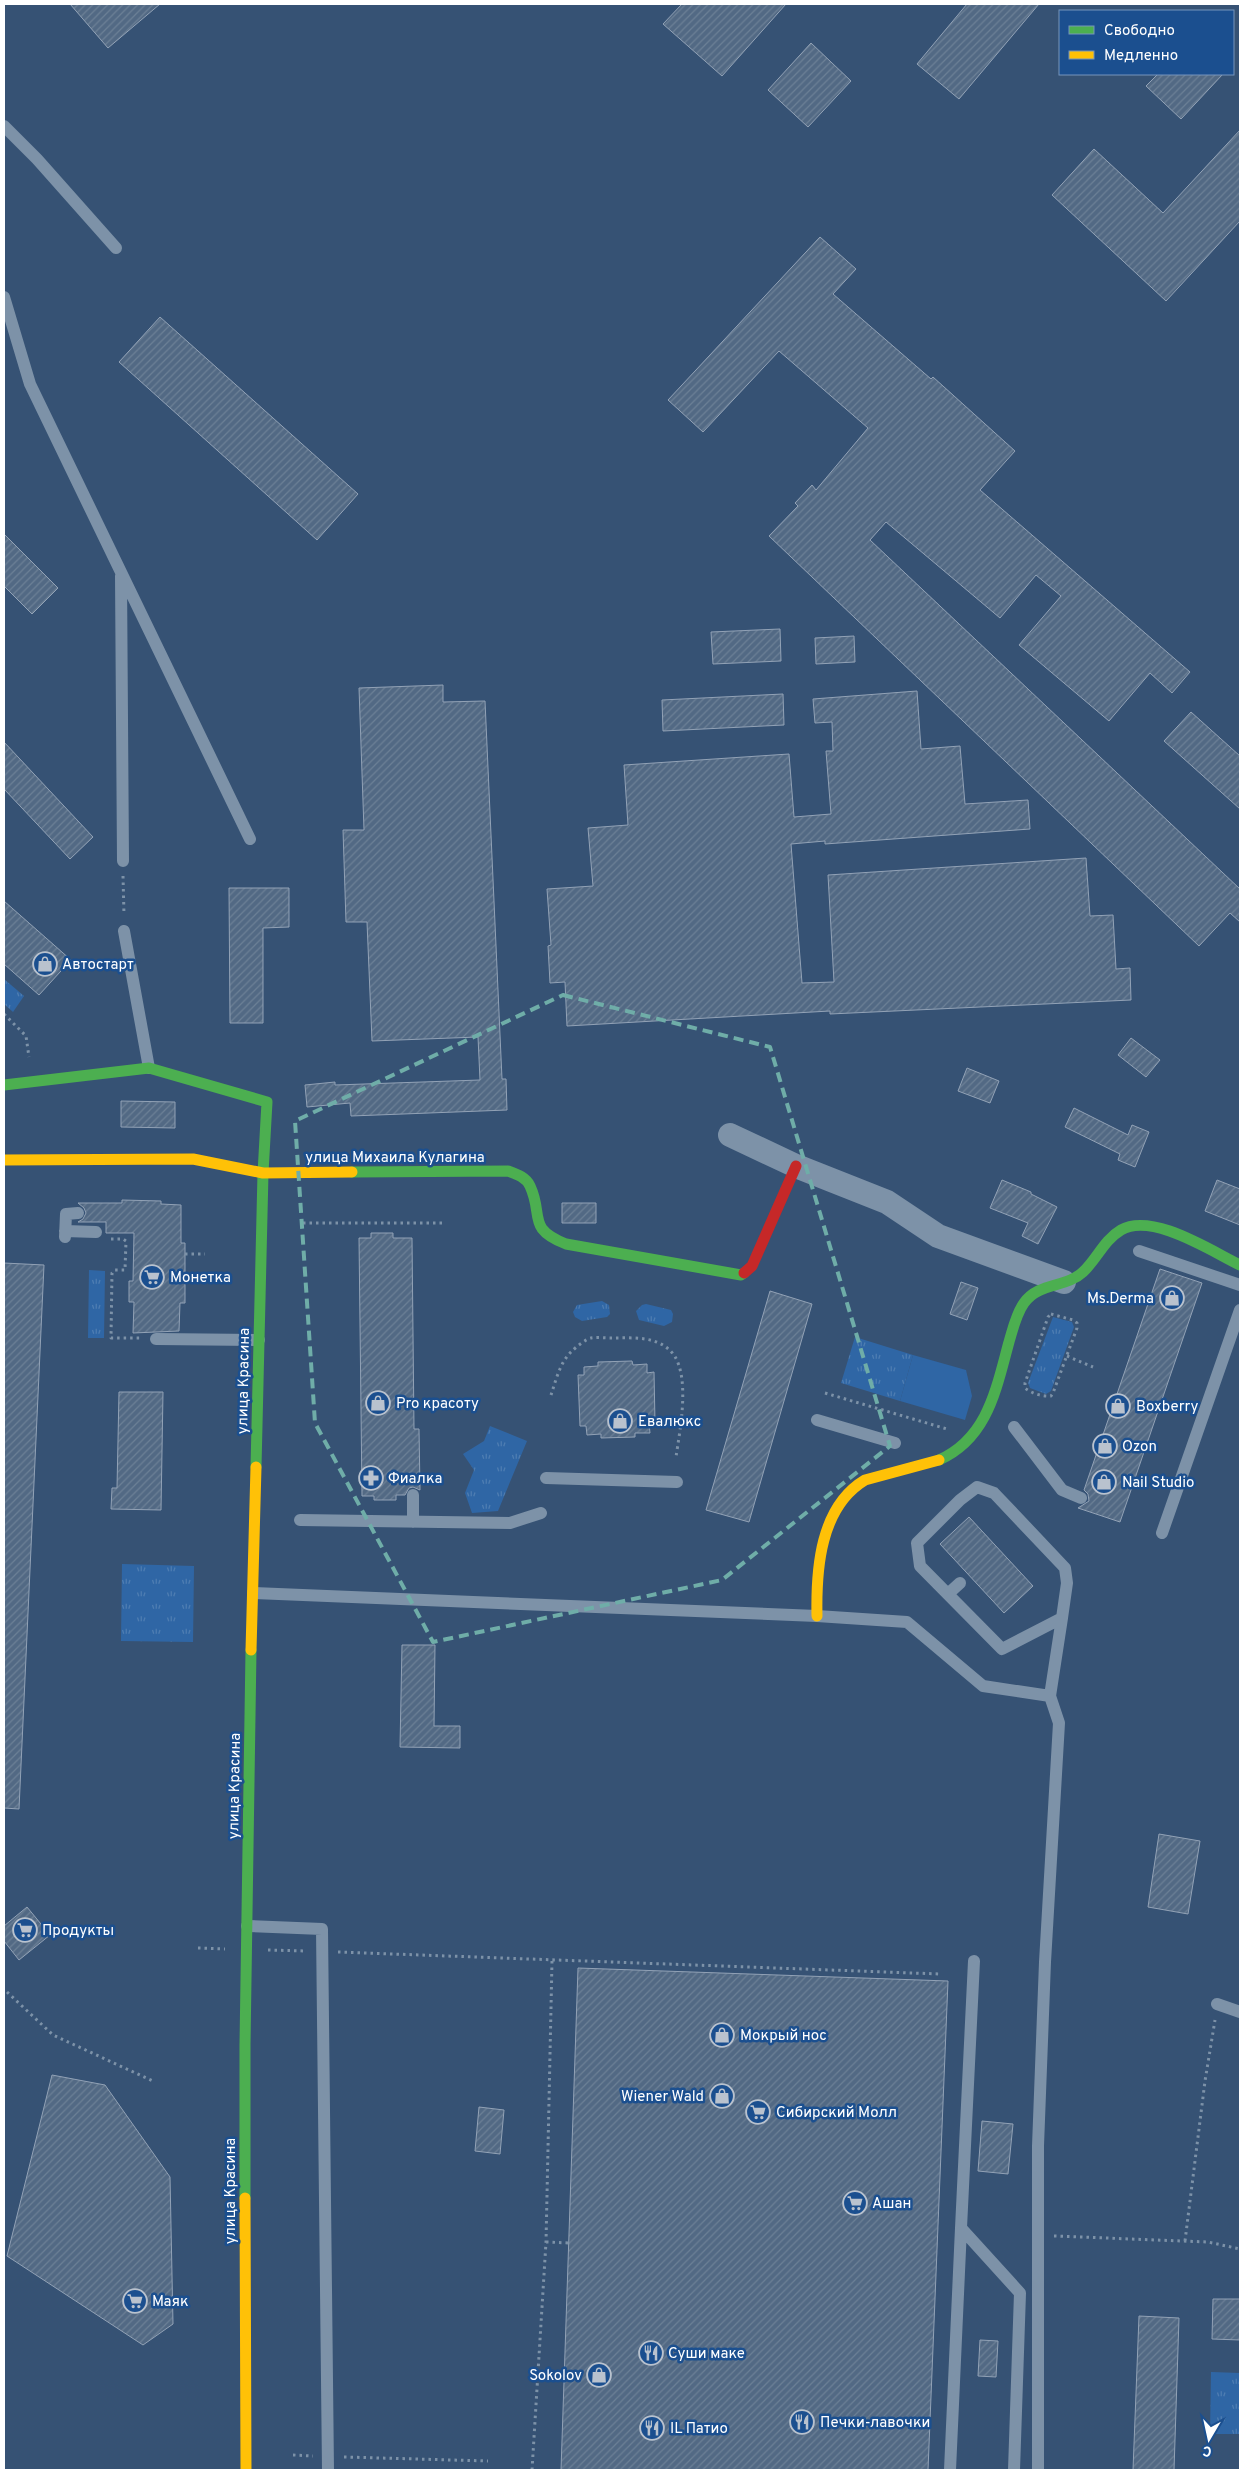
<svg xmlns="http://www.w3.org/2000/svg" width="1244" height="2474" font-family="Overpass,sans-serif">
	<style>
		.grass { fill: url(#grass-tufts) }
		.pitch { fill: #2f66a5 }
		.building { fill: url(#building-hatch); stroke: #92a2b6 }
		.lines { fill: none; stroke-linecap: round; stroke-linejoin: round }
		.path { stroke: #7d92a8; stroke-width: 3; stroke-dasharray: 2.5 4; stroke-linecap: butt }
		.lane { stroke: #7d92a8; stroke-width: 12 }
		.street { stroke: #7d92a8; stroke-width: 24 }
		.fast { stroke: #4caf50; stroke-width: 11 }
		.slow { stroke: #ffc107; stroke-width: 11 }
		.jam { stroke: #c62828; stroke-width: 11 }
		.marked { fill: none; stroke: #6fada8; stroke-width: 4; stroke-dasharray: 10 6; stroke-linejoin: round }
		.labels { text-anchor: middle; stroke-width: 5; stroke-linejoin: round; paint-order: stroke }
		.poi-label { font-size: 15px; fill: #fff; stroke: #1b4f8f; text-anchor: start }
		.street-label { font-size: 15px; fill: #fff; stroke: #1b4f8f }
	</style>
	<defs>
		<pattern id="grass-tufts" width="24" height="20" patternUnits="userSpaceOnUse" patternTransform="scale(1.25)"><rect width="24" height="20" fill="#2f66a5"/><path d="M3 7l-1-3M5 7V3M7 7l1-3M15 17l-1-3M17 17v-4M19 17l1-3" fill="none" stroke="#4e7db2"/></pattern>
		<pattern id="building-hatch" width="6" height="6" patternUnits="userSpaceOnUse" patternTransform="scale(1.25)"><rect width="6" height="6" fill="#526984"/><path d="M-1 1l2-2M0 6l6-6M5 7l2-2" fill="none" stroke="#6c8096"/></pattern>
	</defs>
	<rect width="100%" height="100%" fill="#365274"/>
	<path class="grass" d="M4 979 24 996 13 1012 4 1004Z
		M89 1270 105 1271 104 1338H88Z
		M602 1301 609 1305 610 1314 607 1317 582 1321 575 1317 573 1312 577 1305Z
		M646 1304 671 1310 673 1314 672 1322 664 1326 639 1320 636 1311 642 1305Z
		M1053 1317 1072 1322 1074 1327 1051 1391 1046 1394 1030 1388 1028 1383Z
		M855 1337 913 1355 900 1401 841 1383Z
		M490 1426 527 1441 498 1511 472 1513 465 1493 474 1470 463 1454 484 1441Z
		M122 1564 194 1566 193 1642 121 1641Z
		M1211 2372 1240 2373V2434H1210Z"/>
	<path class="pitch" d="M913 1355 966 1370 972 1396 965 1420 900 1401Z"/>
	<path class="building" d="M70 4H160L108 48Z
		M682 4H786L722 76 663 24Z
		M967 4H1039L959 99 917 64Z
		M811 43 851 81 808 127 768 90Z
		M1158 74H1223L1181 119 1146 86Z
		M1240 130V221L1166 301 1052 195 1094 149 1163 213Z
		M820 237 856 269 833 294 931 379 933 377 1015 451 980 490 1190 672 1172 693 1150 673 1109 721 1019 645 1061 596 1036 575 1000 618 886 522 870 540 1240 889V922L1230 913 1199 946 769 536 798 506 795 503 812 485 816 490 868 428 779 351 703 432 668 400Z
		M160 317 358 494 317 540 119 362Z
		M4 534 58 588 32 614 4 586Z
		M780 629 781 661 713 664 711 632Z
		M854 636 855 662 816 664 815 638Z
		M443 685V702L485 701 502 1079H506L507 1110 351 1116 350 1103 307 1107 305 1085 335 1082V1085L480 1080 478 1037 372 1041 367 922H346L343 830H364L359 688Z
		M917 691 921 749 960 746 965 804 1028 800 1030 829 825 844V841L791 844 802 983 834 982 828 875 1086 858 1090 916 1113 915 1116 969 1130 968 1131 1000 830 1014V1011L567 1026 565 982 550 983 548 946 551 945 547 889 593 886 588 828 628 825 624 765 789 754 794 817 831 814 826 751H833L832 722 815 723 813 699Z
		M783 694 784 725 663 731 662 700Z
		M1191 712 1240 756V809L1164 741Z
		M4 742 93 837 70 859 4 789Z
		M229 888H289V927L263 928V1023H230Z
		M4 901 71 960 39 995 4 964Z
		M1131 1038 1160 1060 1146 1077 1118 1055Z
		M967 1068 999 1081 990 1103 958 1091Z
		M121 1101 175 1102V1128L121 1127Z
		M1074 1108 1128 1135 1132 1125 1149 1132 1135 1167 1118 1160 1120 1154 1065 1127Z
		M1002 1180 1031 1192V1194L1057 1207 1038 1244 1022 1236 1028 1223 990 1208Z
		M1217 1180 1240 1189V1225L1205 1211Z
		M122 1200 161 1201V1204L181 1205V1243H185V1303H180L179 1331 133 1333 134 1302H129V1281H133L134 1233H106V1222H78L83 1219 86 1213 84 1208 78 1203H122Z
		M562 1203H596V1223H562Z
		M371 1233H393V1238H412L414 1429H419L420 1490 413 1487 409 1488 405 1495H396V1500H374V1496H362L359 1238H371Z
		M4 1263 44 1265 19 1809 4 1808Z
		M1160 1269 1202 1283 1120 1522 1078 1508 1089 1501 1088 1494 1084 1490Z
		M961 1282 978 1288 967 1320 950 1314Z
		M770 1291 812 1304 749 1522 706 1510Z
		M632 1361 633 1365 647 1364V1373L654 1372 655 1423H649L650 1433H635V1437L601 1438V1434L587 1435 586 1426H580L578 1375H584V1367L598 1366V1362Z
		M119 1392H163L161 1510 111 1509 112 1488H117Z
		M969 1517 1033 1586 1004 1613 940 1544Z
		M402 1645H435L434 1726H460V1748L400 1747Z
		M1159 1834 1200 1841 1188 1914 1148 1907Z
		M27 1907 50 1935 19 1960 4 1941V1926Z
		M578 1968 948 1981 928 2470H561Z
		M52 2075 105 2085 170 2177 173 2324 143 2345 7 2256Z
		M479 2107 504 2110 500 2154 475 2151Z
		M982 2121 1013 2124 1008 2174 978 2171Z
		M1213 2299H1240V2340L1212 2339Z
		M1139 2316 1179 2318 1174 2470H1133Z
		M980 2340 998 2341 996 2377 978 2376Z"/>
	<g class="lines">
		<path class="path" d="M123 876 124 915
			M4 1014 26 1036 29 1057
			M303 1223H442
			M111 1239H123L126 1241 125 1270H115L112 1273 111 1338H140
			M185 1254H205
			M1051 1314 1073 1320 1077 1323V1328L1053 1393 1051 1396C1042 1397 1031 1393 1025 1388V1383L1048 1317Z
			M1067 1356 1093 1367
			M825 1393 947 1429
			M551 1395C556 1380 560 1362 572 1351 576 1347 586 1339 591 1338 597 1337 605 1338 610 1338 633 1338 659 1335 674 1355 690 1379 680 1430 676 1457
			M198 1948 225 1949
			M268 1950 307 1951
			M338 1952 940 1974
			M7 1992 53 2035 155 2082
			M1054 2236 1208 2242 1240 2249
			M1185 2241 1205 2081 1215 2020
			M546 2242 570 2243
			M293 2455 313 2456
			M344 2457 488 2461
			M532 2470 546 2242 552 1961"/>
		<path class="lane" d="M4 126 37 159 116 248
			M4 297 30 384 250 839
			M121 576 123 861
			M124 931 149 1068
			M65 1231 96 1232
			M65 1237 66 1214 78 1213
			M1139 1251 1240 1285
			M156 1339 259 1340
			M817 1420 895 1443
			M1014 1427 1062 1490 1081 1498
			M546 1478 677 1482
			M977 1487 994 1493 1065 1568 1067 1583 1062 1618 1002 1649 920 1566 917 1543 960 1500Z
			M413 1495V1522
			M300 1520 510 1523 541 1513
			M1162 1533 1240 1310
			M253 1593 817 1616 907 1622 983 1686 1050 1696 1059 1723 1045 1962 1038 2146V2470
			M949 1593 960 1583
			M1050 1696 1062 1618
			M247 1926 322 1929 328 2470
			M974 1961 961 2228 1020 2293 1014 2470
			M1217 2004 1240 2012
			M950 2470 961 2228"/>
		<path class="street" d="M730 1135 796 1166 887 1202 938 1236 1064 1282"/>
		<path class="fast" d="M4 1085 149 1068 267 1102 263 1173 256 1467
			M352 1172 508 1171C516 1174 526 1177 530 1186 544 1216 526 1228 566 1244L741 1275 744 1273
			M939 1460C988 1438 996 1389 1009 1342 1013 1329 1016 1314 1024 1303 1039 1282 1066 1288 1083 1272 1097 1259 1104 1240 1121 1230 1152 1212 1211 1251 1240 1265
			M245 2198V2045L251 1650"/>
		<path class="slow" d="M4 1160 193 1159 263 1173 352 1172
			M817 1616C816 1569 820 1507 865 1480L939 1460
			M251 1650 256 1467
			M245 2198 246 2470"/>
		<path class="jam" d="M744 1273 752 1266 796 1166"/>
	</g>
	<path class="marked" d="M563 995 770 1047 890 1446 722 1580 433 1642 315 1423 295 1121Z"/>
	<defs>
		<g id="shop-ring" transform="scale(1.25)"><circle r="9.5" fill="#1b4f8f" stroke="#b9c2ce" stroke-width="1.5"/><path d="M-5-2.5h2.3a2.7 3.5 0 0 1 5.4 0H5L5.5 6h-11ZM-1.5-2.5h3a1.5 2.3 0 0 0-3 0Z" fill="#b9c2ce"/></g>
		<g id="supermarket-ring" transform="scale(1.25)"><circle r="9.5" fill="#1b4f8f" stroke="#b9c2ce" stroke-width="1.5"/><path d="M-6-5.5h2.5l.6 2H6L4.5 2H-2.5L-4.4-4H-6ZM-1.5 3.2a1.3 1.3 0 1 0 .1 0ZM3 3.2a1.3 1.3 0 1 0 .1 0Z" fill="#b9c2ce"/></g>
		<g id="pharmacy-ring" transform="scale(1.25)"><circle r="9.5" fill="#1b4f8f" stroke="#b9c2ce" stroke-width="1.5"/><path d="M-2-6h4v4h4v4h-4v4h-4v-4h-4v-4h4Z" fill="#b9c2ce"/></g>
		<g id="restaurant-ring" transform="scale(1.25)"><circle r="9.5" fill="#1b4f8f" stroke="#b9c2ce" stroke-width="1.5"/><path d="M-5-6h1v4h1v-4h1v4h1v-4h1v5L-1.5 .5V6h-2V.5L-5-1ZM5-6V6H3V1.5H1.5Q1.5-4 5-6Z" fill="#b9c2ce"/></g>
	</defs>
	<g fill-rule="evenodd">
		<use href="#shop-ring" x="45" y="964"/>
		<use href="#supermarket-ring" x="152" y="1277"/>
		<use href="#shop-ring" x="1172" y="1298"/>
		<use href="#shop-ring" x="378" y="1403"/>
		<use href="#shop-ring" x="1118" y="1406"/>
		<use href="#shop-ring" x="620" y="1421"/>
		<use href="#shop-ring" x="1105" y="1446"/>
		<use href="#pharmacy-ring" x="371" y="1478"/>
		<use href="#shop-ring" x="1104" y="1482"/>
		<use href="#supermarket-ring" x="25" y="1930"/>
		<use href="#shop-ring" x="722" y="2035"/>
		<use href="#shop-ring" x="722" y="2096"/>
		<use href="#supermarket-ring" x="758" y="2112"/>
		<use href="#supermarket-ring" x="855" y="2203"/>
		<use href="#supermarket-ring" x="135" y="2301"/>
		<use href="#restaurant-ring" x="651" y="2353"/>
		<use href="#shop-ring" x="599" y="2375"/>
		<use href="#restaurant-ring" x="802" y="2422"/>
		<use href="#restaurant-ring" x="652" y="2428"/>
	</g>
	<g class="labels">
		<g class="poi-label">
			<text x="62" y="969">Автостарт</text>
			<text x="170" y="1282">Монетка</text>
			<text x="1154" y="1303" text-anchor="end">Ms.Derma</text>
			<text x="396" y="1408">Pro красоту</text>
			<text x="1136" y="1411">Boxberry</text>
			<text x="638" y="1426">Евалюкс</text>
			<text x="1122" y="1451">Ozon</text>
			<text x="388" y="1483">Фиалка</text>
			<text x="1122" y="1487">Nail Studio</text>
			<text x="42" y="1935">Продукты</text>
			<text x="740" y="2040">Мокрый нос</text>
			<text x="704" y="2101" text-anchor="end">Wiener Wald</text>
			<text x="776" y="2117">Сибирский Молл</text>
			<text x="872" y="2208">Ашан</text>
			<text x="152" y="2306">Маяк</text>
			<text x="668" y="2358">Суши маке</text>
			<text x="582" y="2380" text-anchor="end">Sokolov</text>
			<text x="820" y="2427">Печки-лавочки</text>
			<text x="670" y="2433">IL Патио</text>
		</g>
		<g class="street-label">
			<text x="395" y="1162">улица Михаила Кулагина</text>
			<text transform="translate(243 1381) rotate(-89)" y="5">улица Красина</text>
			<text transform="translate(234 1786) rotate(-89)" y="5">улица Красина</text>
			<text transform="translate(230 2191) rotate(-90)" y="5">улица Красина</text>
		</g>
	</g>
	<rect width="1244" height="2474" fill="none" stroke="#ffffff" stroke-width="10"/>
	<rect x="1059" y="10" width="175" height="65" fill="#1b4f8f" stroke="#7695bc"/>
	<rect x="1069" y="26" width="25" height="8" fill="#4caf50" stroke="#7695bc"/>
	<text x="1104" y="35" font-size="15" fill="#ffffff">Свободно</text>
	<rect x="1069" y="51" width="25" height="8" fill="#ffc107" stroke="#7695bc"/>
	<text x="1104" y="60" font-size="15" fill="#ffffff">Медленно</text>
	<g transform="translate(1209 2439) rotate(189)" stroke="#1b4f8f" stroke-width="4" paint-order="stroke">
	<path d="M0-4L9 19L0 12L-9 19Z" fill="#ffffff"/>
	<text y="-8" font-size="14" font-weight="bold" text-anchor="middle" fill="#ffffff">С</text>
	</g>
</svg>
